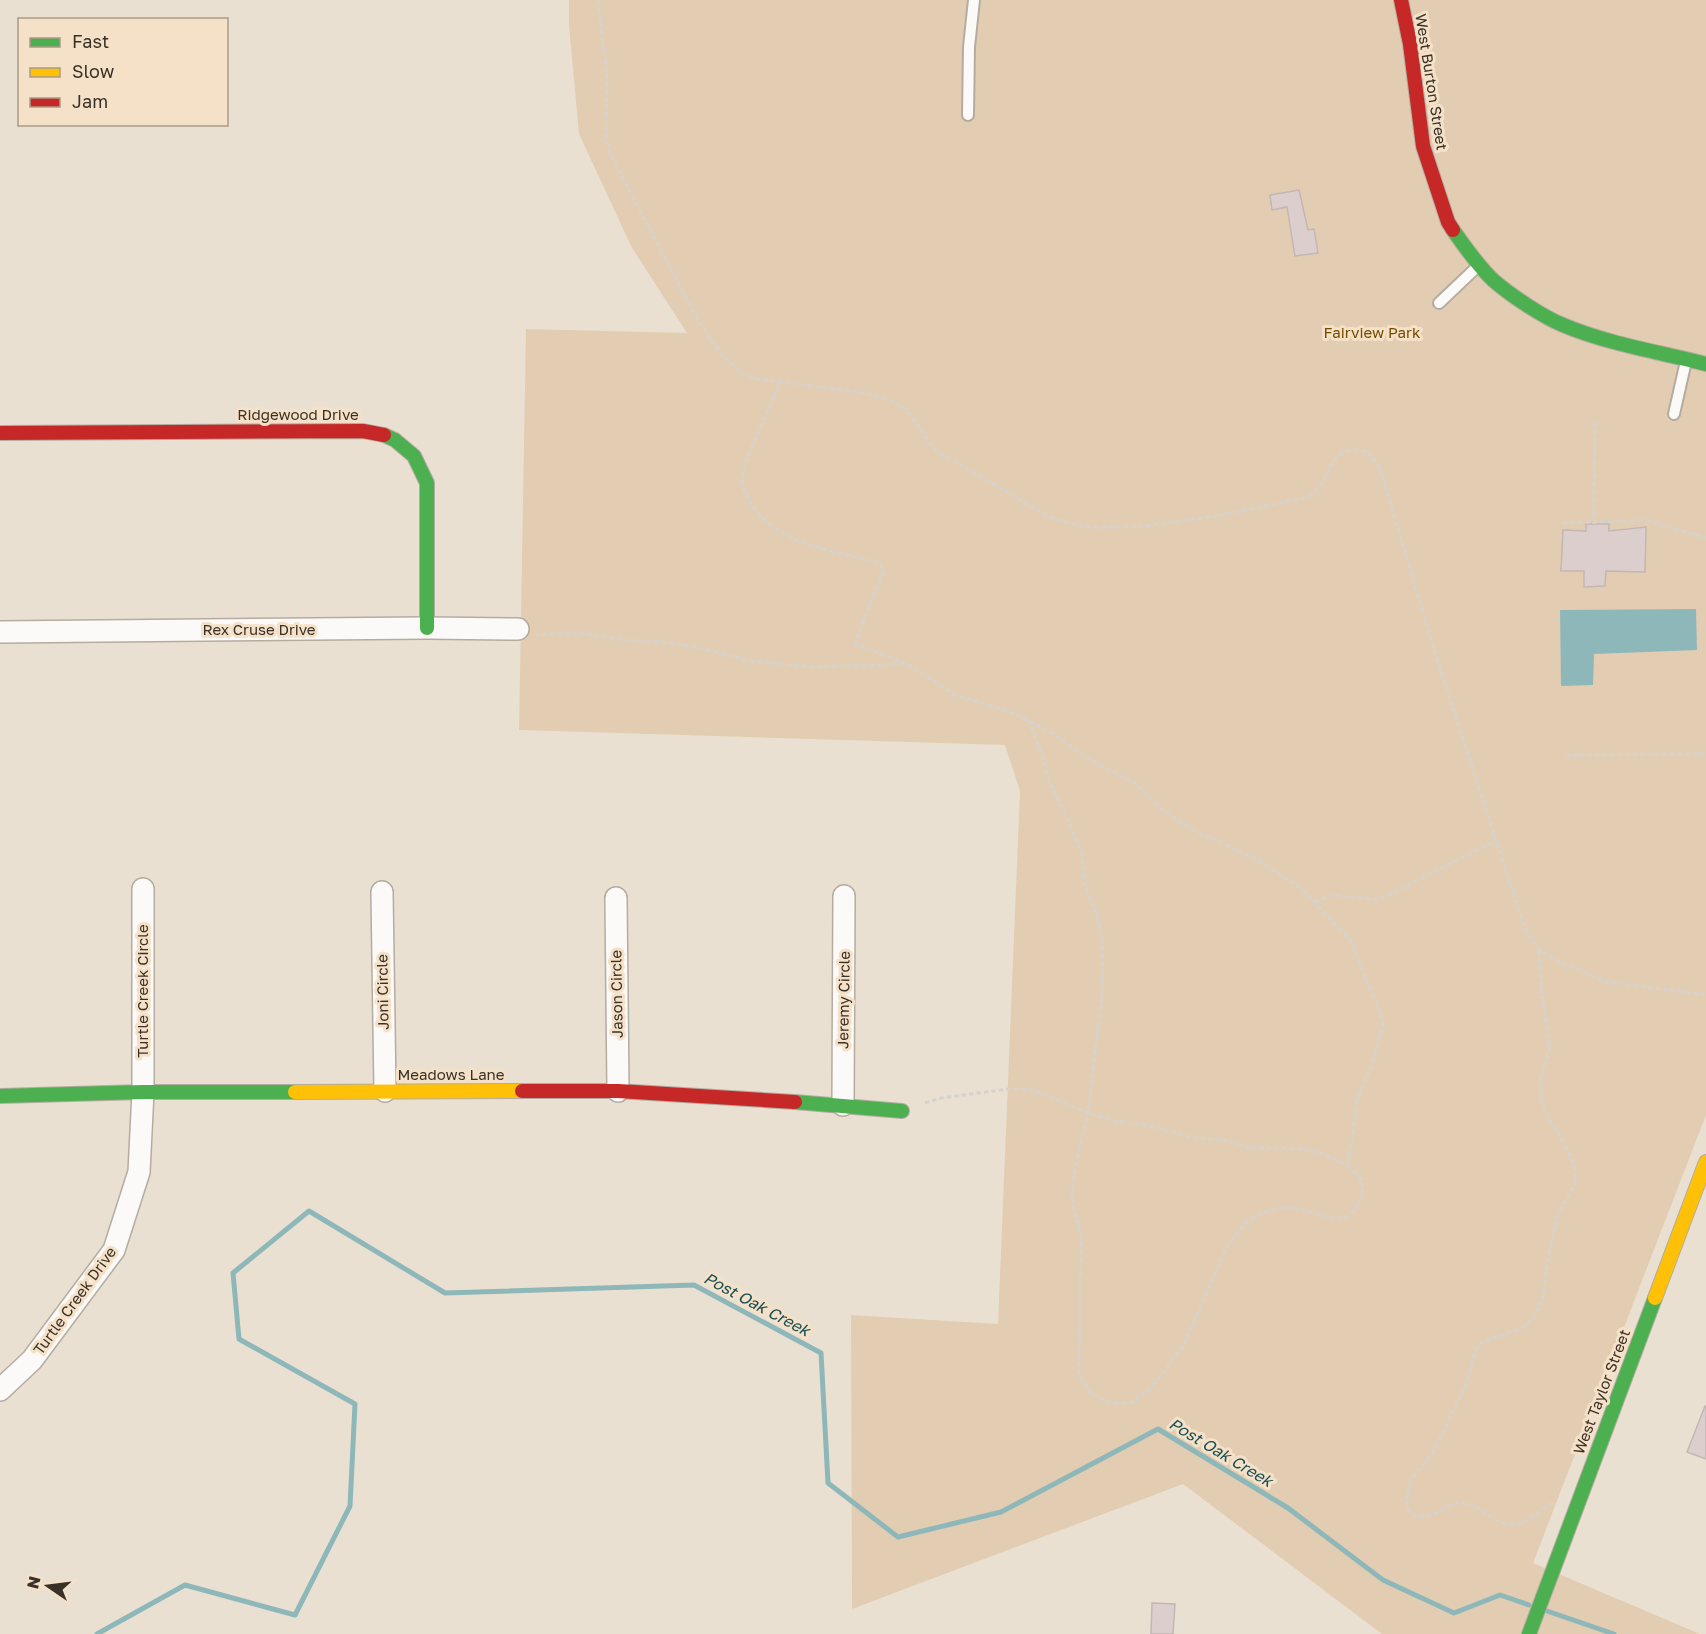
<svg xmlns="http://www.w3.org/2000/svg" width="1706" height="1634" font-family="'Golos Text',sans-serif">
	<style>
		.green { fill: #e2cdb2 }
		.water { fill: #8eb7b9 }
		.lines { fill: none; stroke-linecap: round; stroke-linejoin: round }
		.stream { stroke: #8eb7b9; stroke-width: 5 }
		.building { fill: #dccecd; stroke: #c2b7b4; stroke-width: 1.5 }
		.lane-casing { stroke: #b4aca1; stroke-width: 14 }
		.street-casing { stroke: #b4aca1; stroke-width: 24 }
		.fast-casing { stroke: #b4aca1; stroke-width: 16 }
		.slow-casing { stroke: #b4aca1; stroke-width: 16 }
		.jam-casing { stroke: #b4aca1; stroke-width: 16 }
		.path { stroke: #d5d2ce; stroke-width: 3; stroke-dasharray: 4.5 3; stroke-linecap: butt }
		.lane { stroke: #fcfaf8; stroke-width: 10 }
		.street { stroke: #fcfaf8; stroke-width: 21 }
		.fast { stroke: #4caf50; stroke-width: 14 }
		.slow { stroke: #ffc107; stroke-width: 14 }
		.jam { stroke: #c62828; stroke-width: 14 }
		.labels { text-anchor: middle; stroke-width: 6; stroke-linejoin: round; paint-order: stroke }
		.street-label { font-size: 15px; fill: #393127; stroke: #f5e1c8 }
		.park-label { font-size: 15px; fill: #754b01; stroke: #f5e1c8 }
		.water-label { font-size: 16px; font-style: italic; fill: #195157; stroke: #f5e1c8 }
	</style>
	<rect width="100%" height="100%" fill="#eae0d2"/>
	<path class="green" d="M569 0H1706V1115L1533 1563 1700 1634H1382L1183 1484 852 1609 851 1315 998 1324 1020 791 1005 745 519 730 526 329 687 333 632 248 579 134 569 26Z"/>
	<path class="water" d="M1696 609 1697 650 1594 654 1593 685 1561 686 1560 610Z"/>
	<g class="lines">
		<path class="stream" d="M1547 1611 1614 1634
			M97 1634 185 1585 295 1615 350 1506 355 1404 239 1339 233 1273 309 1211 445 1293 694 1285 821 1353 828 1483 898 1537 1001 1512 1158 1429 1288 1508 1383 1580 1454 1613 1500 1595 1529 1605"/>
	</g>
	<path class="building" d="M1299 190 1308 230 1314 229 1318 253 1295 256 1287 207 1272 210 1270 195Z
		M1586 524H1609V531L1646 527 1645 572 1606 571 1605 586 1584 587V571H1561L1563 530 1586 531Z
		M1705 1406 1706 1407V1459L1687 1452Z
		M1152 1603 1175 1604 1173 1634H1151Z"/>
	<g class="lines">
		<g class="lane-casing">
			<path id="lane" d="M968 115 969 47 974 0
				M1439 303 1479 265
				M1674 414 1686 361"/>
		</g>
		<g class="street-casing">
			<path id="street" d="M0 632 427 628 518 629
				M382 892 385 1091
				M616 898 618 1091
				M843 1105 844 896
				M0 1390 32 1360 114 1250 139 1172 143 1092V889"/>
		</g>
		<g class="fast-casing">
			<path id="fast" d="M1453 230C1465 247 1478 266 1493 280 1510 295 1543 317 1563 325 1608 344 1659 352 1706 364
				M384 435 395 440 414 456 427 483V628
				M0 1096 143 1092H295
				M795 1102 902 1111
				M1529 1634 1655 1298"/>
		</g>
		<g class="slow-casing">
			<path id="slow" d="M295 1092 522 1091
				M1655 1298 1706 1162"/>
		</g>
		<g class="jam-casing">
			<path id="jam" d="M1401 0 1410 44 1423 146 1448 222 1453 230
				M0 433 363 431 384 435
				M522 1091H618L795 1102"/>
		</g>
		<path class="path" d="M598 0 607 78 606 137 611 156 699 322 721 354 739 371 752 378 863 393 890 400 906 409 935 450 1046 515 1068 523 1093 528 1147 526 1211 517 1300 499C1304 498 1310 496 1313 494 1328 481 1330 451 1353 450 1369 449 1374 458 1381 471L1434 650 1525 929 1539 950 1558 961 1607 982 1706 995
			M779 382C771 412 744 453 742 481 742 489 746 495 750 502 774 544 837 552 880 563L883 572 855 643 907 664 957 696 1009 711 1054 734 1087 758 1135 783 1163 810 1189 828 1254 858 1301 888 1352 942 1365 977 1377 1003 1383 1025 1373 1062 1357 1100 1353 1135 1347 1165 1361 1179 1363 1189 1357 1208 1345 1218 1329 1217 1290 1207 1267 1211 1248 1221 1228 1244 1183 1346 1150 1389 1131 1403H1111L1091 1394 1079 1374 1081 1235 1071 1197 1076 1163 1088 1113 1102 996V937L1095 909 1084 884 1082 854 1070 824 1049 781 1042 755 1029 721
			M1563 523 1646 520 1706 538
			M1594 524 1595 422
			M535 635 581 633 625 640 662 642 696 647 750 661 812 667 905 664
			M1565 755 1706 754
			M1315 902 1332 895 1379 900 1495 841
			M1539 951 1542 996 1550 1048 1541 1076V1100L1547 1116 1563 1141 1574 1165 1576 1181 1557 1217 1547 1264 1543 1297 1533 1319 1521 1329 1482 1342 1475 1351 1467 1382 1449 1420 1432 1454 1410 1480 1406 1507C1423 1531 1440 1504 1460 1503 1479 1502 1494 1525 1512 1524 1527 1524 1540 1511 1553 1502
			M925 1103 941 1098 1016 1088 1040 1092 1088 1113 1114 1121 1146 1125 1194 1138 1224 1140 1250 1148 1303 1149 1323 1154 1347 1165"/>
		<use href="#lane" class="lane"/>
		<use href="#street" class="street"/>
		<use href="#fast" class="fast"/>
		<use href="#slow" class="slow"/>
		<use href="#jam" class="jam"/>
	</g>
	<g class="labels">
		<g class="street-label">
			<text transform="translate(1431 82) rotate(81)" y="5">West Burton Street</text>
			<text x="298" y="420">Ridgewood Drive</text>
			<text x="259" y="635">Rex Cruse Drive</text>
			<text transform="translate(143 991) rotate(-90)" y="5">Turtle Creek Circle</text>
			<text transform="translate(383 992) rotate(-91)" y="5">Joni Circle</text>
			<text transform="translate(617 994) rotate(-91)" y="5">Jason Circle</text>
			<text transform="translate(844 1000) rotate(-89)" y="5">Jeremy Circle</text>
			<text x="451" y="1080">Meadows Lane</text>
			<text transform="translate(75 1301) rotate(-54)" y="5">Turtle Creek Drive</text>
			<text transform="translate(1602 1392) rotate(-69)" y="5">West Taylor Street</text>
		</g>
		<g class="park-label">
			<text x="1372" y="338">Fairview Park</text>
		</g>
		<g class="water-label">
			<text transform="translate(757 1304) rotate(28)" y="6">Post Oak Creek</text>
			<text transform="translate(1221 1452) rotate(31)" y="6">Post Oak Creek</text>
		</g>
	</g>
	<rect x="18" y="18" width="210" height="108" fill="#f5e1c8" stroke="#aa9b88" stroke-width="1.5"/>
	<rect x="30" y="38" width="30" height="9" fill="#4caf50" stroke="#aa9b88" stroke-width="1.5"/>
	<text x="72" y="48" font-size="18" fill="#393127">Fast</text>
	<rect x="30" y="68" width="30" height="9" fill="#ffc107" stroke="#aa9b88" stroke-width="1.5"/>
	<text x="72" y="78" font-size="18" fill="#393127">Slow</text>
	<rect x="30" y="98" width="30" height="9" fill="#c62828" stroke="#aa9b88" stroke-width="1.5"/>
	<text x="72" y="108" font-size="18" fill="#393127">Jam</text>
	<g transform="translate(48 1586) rotate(284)" stroke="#f5e1c8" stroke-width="4.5" paint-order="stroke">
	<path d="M0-4.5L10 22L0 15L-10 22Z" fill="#393127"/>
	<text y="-9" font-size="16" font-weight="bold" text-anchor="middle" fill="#393127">N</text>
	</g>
</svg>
